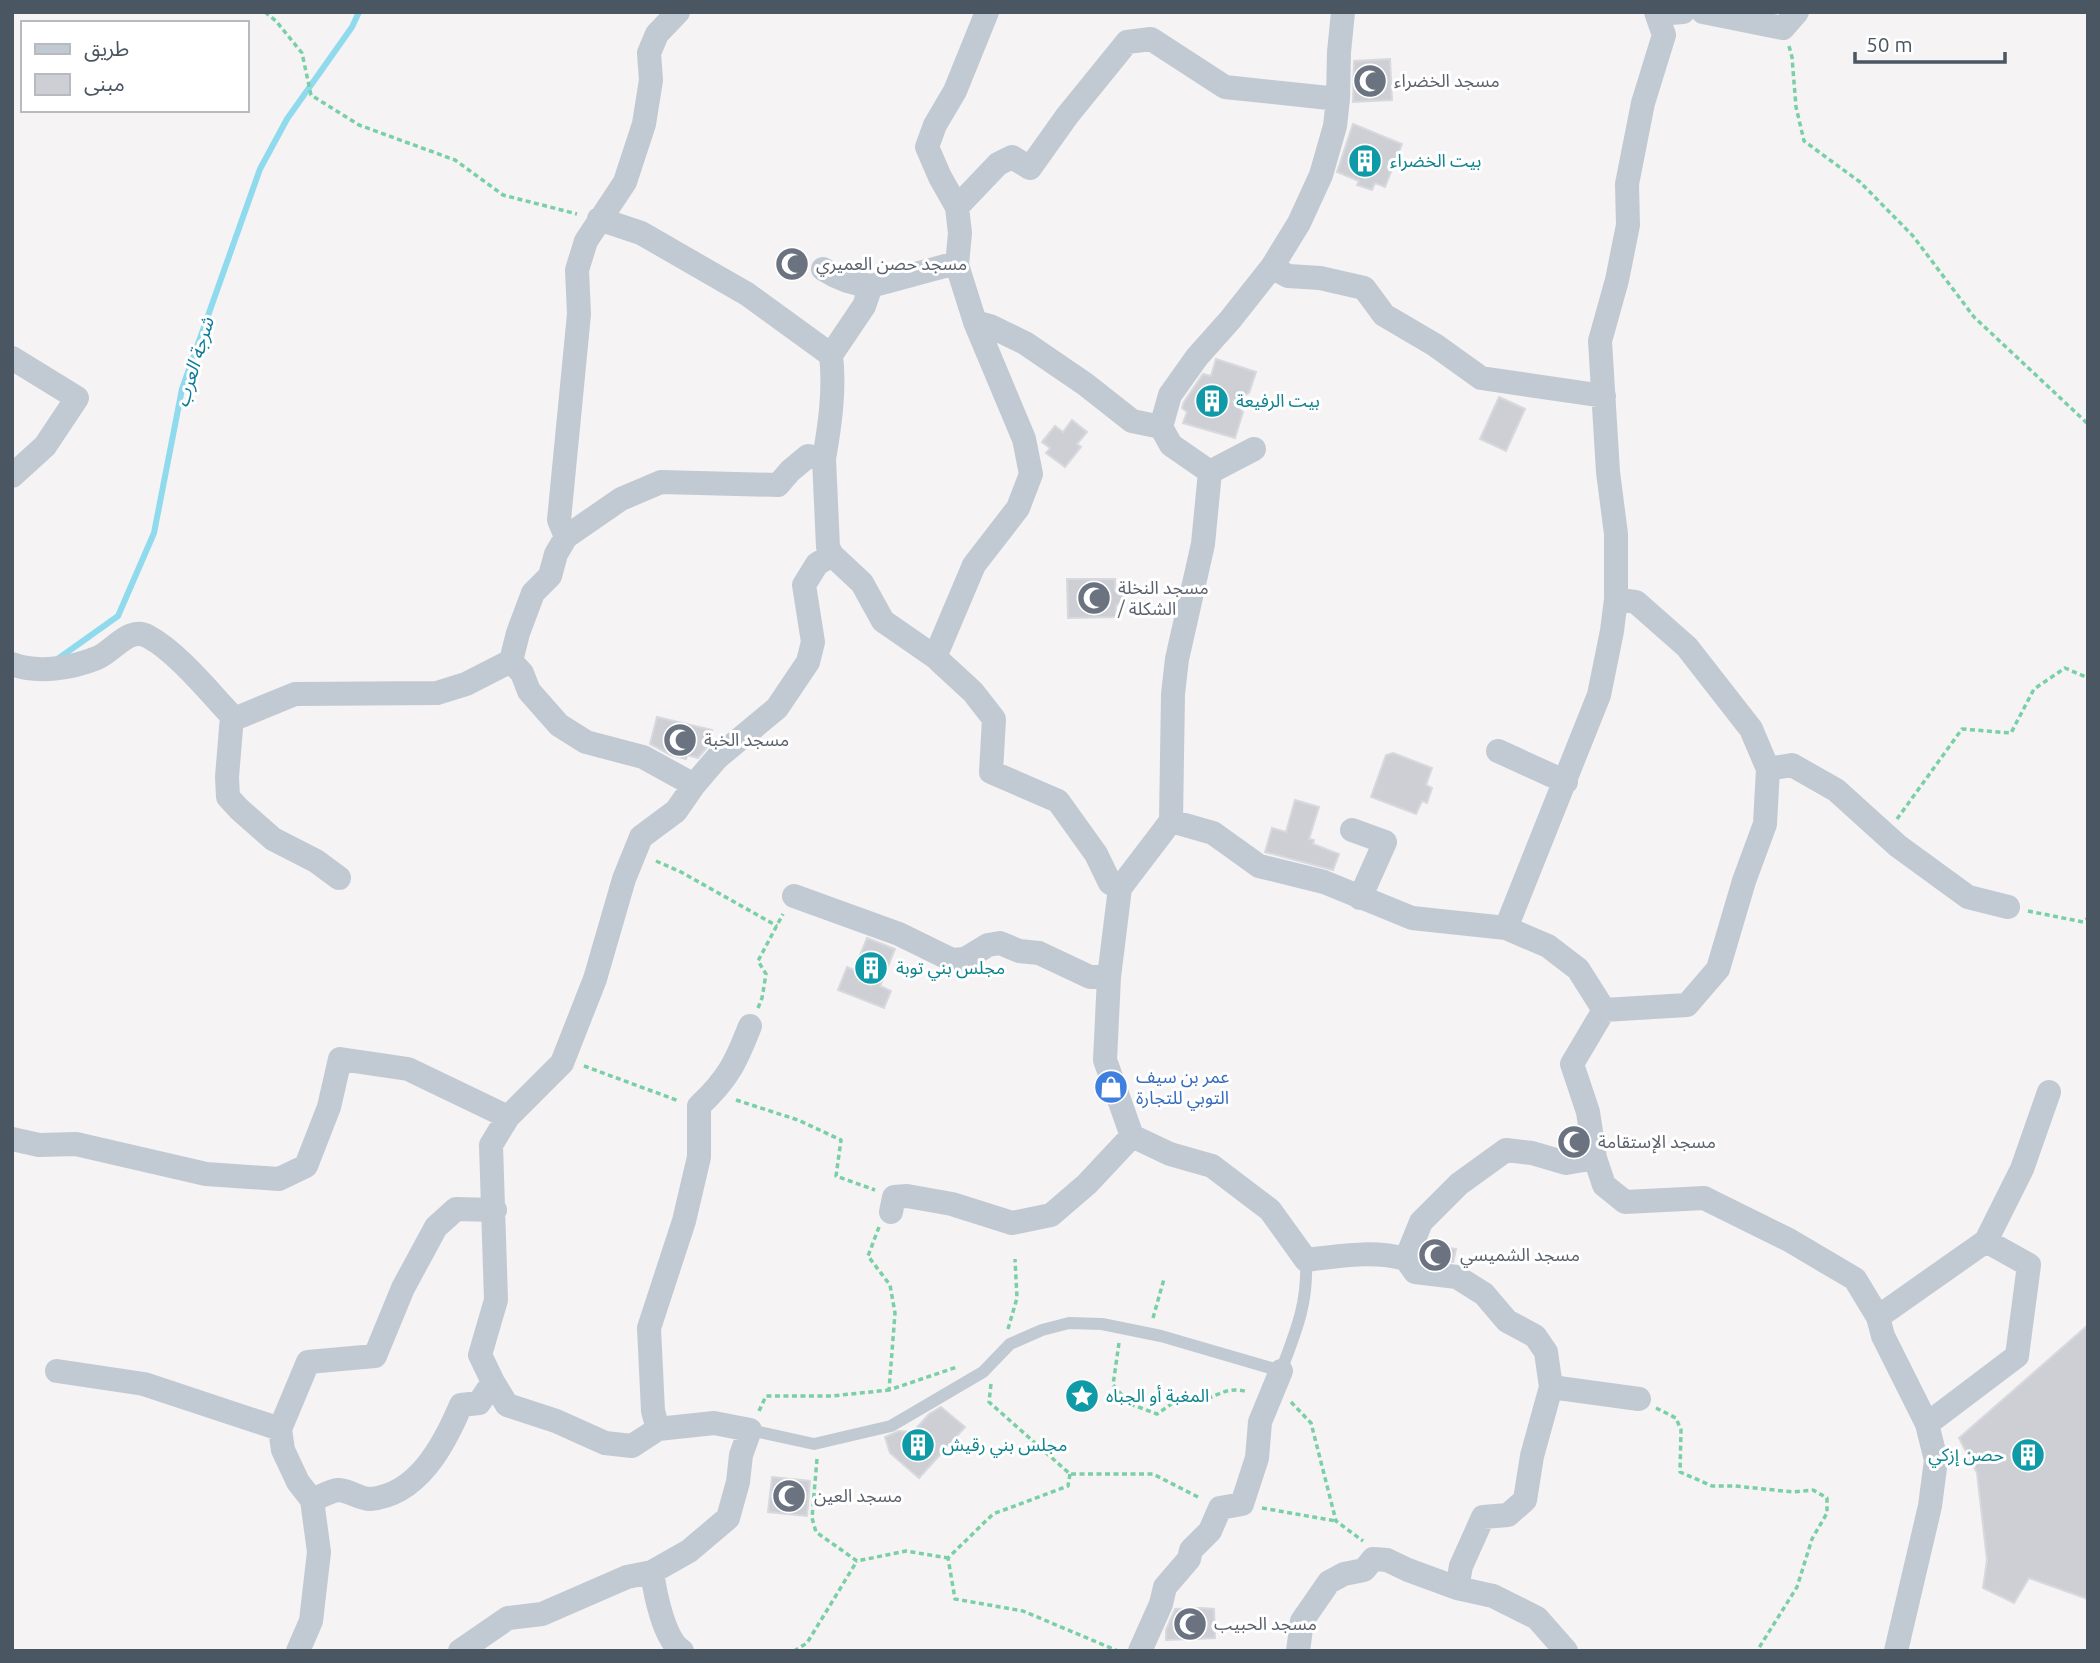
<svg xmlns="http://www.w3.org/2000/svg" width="2100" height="1663" font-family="Ubuntu,'Noto Sans Arabic',sans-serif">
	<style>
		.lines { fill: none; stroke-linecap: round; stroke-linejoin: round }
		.stream { stroke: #90daee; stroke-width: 6 }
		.building { fill: #cdcfd5; stroke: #d7d9de; stroke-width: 2 }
		.path { stroke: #7ad0a6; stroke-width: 3.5; stroke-dasharray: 5 3.5; stroke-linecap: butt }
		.service { stroke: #c1cad2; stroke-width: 12 }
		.minor { stroke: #c1cad2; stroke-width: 24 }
		.labels { text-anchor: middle; stroke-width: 6; stroke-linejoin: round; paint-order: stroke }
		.worship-label { font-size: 18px; fill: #5b616d; stroke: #fff; text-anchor: start }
		.culture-label { font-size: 18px; fill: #0d838f; stroke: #fff; text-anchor: start }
		.shop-label { font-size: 18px; fill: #366cbe; stroke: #fff; text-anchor: start }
		.water-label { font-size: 19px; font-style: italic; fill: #0c7c9b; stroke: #fff }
	</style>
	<rect width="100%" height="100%" fill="#f5f3f3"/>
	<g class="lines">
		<path class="stream" d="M59 658 118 616 154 533 182 389 260 169 287 119 352 27 359 12"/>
	</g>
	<path class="building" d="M1390 59 1392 100 1353 102 1354 61Z
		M1353 124 1402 144 1385 187 1375 183 1372 190 1357 185 1359 181 1337 172Z
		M1216 359 1256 372 1249 393 1233 401 1243 412 1235 438 1183 423 1187 412 1182 408 1184 402 1203 374 1211 376Z
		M1499 397 1525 409 1506 451 1480 439Z
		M1072 420 1087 432 1077 444 1081 447 1065 467 1046 453 1050 448 1042 442 1055 426 1063 432Z
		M1067 579H1115V591L1125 597 1116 606V617L1068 618Z
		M657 717 712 730 708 746 698 758 687 755 686 759 671 755 650 744Z
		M1393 753 1432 768 1426 785 1432 788 1427 803 1422 801 1416 814 1371 797 1386 755Z
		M1295 800 1319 807 1309 839 1314 840 1313 844 1339 854 1333 870 1265 852 1272 828 1286 832Z
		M867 938 895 949 880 986 891 991 884 1008 838 990 847 967 854 970Z
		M1576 1132 1578 1146 1564 1147V1133Z
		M1428 1244 1456 1249 1453 1262 1423 1258Z
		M2088 1325V1599L2029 1578 2014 1603 1983 1588 1987 1560 1977 1473 1959 1438Z
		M941 1407 965 1427 919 1478 890 1453 885 1437 899 1431 913 1432 929 1414Z
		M772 1477 810 1481 807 1516 768 1512Z
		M1203 1608 1214 1609 1215 1638 1166 1640V1630L1175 1609Z"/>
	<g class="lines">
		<path class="path" d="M265 12 276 21 302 53 311 95 359 125 455 160 503 195 577 214
			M1789 46 1792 57 1796 107 1804 141 1860 182 1913 236 1974 317 2088 424
			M1897 819 1962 729 2011 733 2034 689 2065 668 2088 678
			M656 861 681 872 777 926
			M2028 911 2083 922 2088 918
			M758 1008 762 998 766 974 758 961 783 914
			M584 1066 679 1101
			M736 1100 798 1120 841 1140 836 1176 875 1190
			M879 1227 868 1256 890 1285 895 1313 889 1390 957 1367
			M1153 1318 1164 1279
			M1008 1329 1017 1298 1015 1259
			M1119 1343 1113 1385 1130 1404 1157 1414 1180 1398C1185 1400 1192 1402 1197 1401 1217 1398 1226 1385 1248 1392
			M991 1384 989 1402 1070 1474H1153L1200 1498
			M1291 1402 1311 1423 1336 1521 1363 1541
			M1656 1408 1676 1418 1681 1430 1680 1472 1712 1486H1735L1793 1492 1813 1490 1827 1498V1513L1812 1539 1797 1587 1757 1651
			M759 1411 766 1396H832L889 1390
			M817 1459 812 1518 816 1532 857 1561 906 1551 948 1558
			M1070 1474 1068 1486 993 1514 948 1558 955 1599 1023 1611 1118 1651
			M1262 1508 1336 1521
			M794 1651 807 1643 857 1561"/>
		<path class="service" d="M750 1430 814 1444 891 1426 983 1372 1010 1344 1042 1330 1069 1323 1102 1324 1161 1336 1281 1371C1296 1331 1308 1304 1306 1260"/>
		<path class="minor" d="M1343 12 1339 52 1338 99 1335 126 1321 175 1299 223 1272 267 1230 320 1197 357 1170 395 1161 427 1171 445 1210 472 1203 544 1177 659 1173 694 1171 821 1213 833 1259 866 1324 882 1412 918 1506 928
			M1656 12 1664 35 1643 103 1627 184 1628 225 1617 280 1600 341 1608 472 1616 534V599L1612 631 1599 695 1506 928 1548 946 1578 969 1604 1010 1572 1064 1588 1112 1595 1158 1604 1185 1625 1202 1704 1198 1789 1240 1855 1279 1878 1317 1883 1336 1927 1424 1936 1460 1930 1506 1896 1651
			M1703 12 1783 28 1797 12
			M1658 14 1683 12
			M957 207 998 164 1012 157 1030 168 1067 116 1127 42 1151 39 1225 87 1338 99
			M599 219 641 233 747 294 831 355C835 390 830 424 824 459
			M1272 267 1288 276 1320 278 1364 288 1384 315 1435 345 1481 378 1604 396
			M823 269C838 279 853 284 871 286
			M975 322 990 326 1025 343 1085 384 1132 421 1161 427
			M831 355 864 306 871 286 945 266 957 265
			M12 358 77 398 45 446 12 476
			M1210 472 1254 449
			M566 537 621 499 661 482 778 485 790 471 808 456 824 459 828 547 832 555
			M935 657 974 565 1018 508 1031 474 1024 439 975 322 957 265 960 233 957 207 940 177 927 147 935 125 955 91 987 12
			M511 661 522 673 529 691 559 725 586 742 643 757 694 785
			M12 664C38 674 72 668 97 658 114 651 129 625 149 637 177 652 210 693 232 716L239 717 295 694 437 693 466 684 511 661 518 633 533 593 550 576 556 554 566 537 559 520 579 314 577 270 586 241 625 182 644 124 651 80 649 53 657 34 678 12
			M232 716 227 777 228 797 239 809 273 839 316 861 339 878
			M1498 751 1566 782
			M1768 769 1792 765 1836 790 1898 846 1968 897 2008 907
			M1171 821 1120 888 1109 977 1105 1060 1132 1136 1170 1154 1212 1166 1270 1210 1306 1260C1340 1256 1373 1250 1406 1259L1421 1222 1459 1184 1506 1150 1532 1153 1566 1163 1595 1158
			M1352 830 1385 842 1360 898
			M794 896 899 934 952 960 965 959 988 945 1000 943 1019 951 1039 953 1090 977H1109
			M1604 1010 1687 1005 1718 969 1744 881 1765 824 1768 769 1751 729 1687 647 1636 602 1616 599
			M12 1139 39 1145 76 1144 206 1174 279 1179 306 1166 329 1107 340 1059 408 1069 508 1117
			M891 1212 894 1197 907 1196 952 1204 1012 1223 1051 1215 1087 1184 1132 1136
			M1406 1259 1415 1272 1457 1277 1484 1294 1507 1321 1535 1336 1546 1352 1551 1387 1639 1399
			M1878 1317 1986 1241
			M57 1371 144 1384 280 1429 283 1450 298 1482 312 1500 319 1552 311 1621 298 1651
			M1927 1424 2017 1356 2029 1265 1986 1241 2022 1169 2049 1092
			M280 1429 308 1362 375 1356 403 1288 436 1227 456 1209 495 1210
			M658 1429 632 1446 605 1443 556 1421 507 1405 493 1382 480 1355 496 1300 491 1145 508 1117 562 1063 595 979 624 879 641 837 676 811 694 785 717 758 777 708 808 662 813 642 804 585 817 564 832 555 862 583 883 621 935 657 973 692 994 719 991 772 1058 801 1096 854 1110 883 1120 888
			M312 1500C320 1497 330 1491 338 1490 349 1490 359 1499 370 1499 418 1495 444 1445 461 1405L479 1403 493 1382
			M652 1572C655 1593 664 1640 682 1651
			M1457 1588 1461 1566 1483 1517 1508 1515 1525 1500 1532 1456 1551 1387
			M460 1651 508 1618 542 1614 627 1577 652 1572 689 1551 728 1518 738 1482 741 1455 750 1430 714 1423 658 1429 653 1411 649 1328 684 1221 699 1157V1106C728 1079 736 1062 750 1026
			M1140 1651 1161 1604 1165 1587 1189 1559 1191 1550 1210 1531 1220 1508 1242 1504 1257 1458 1260 1422 1281 1371
			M1298 1651 1302 1621 1329 1582 1344 1574 1364 1570 1373 1559 1387 1560 1408 1570 1457 1588 1493 1596 1537 1618 1566 1651"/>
	</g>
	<defs>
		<g id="mosque-disc" transform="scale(1.75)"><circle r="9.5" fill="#6b7280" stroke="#fff"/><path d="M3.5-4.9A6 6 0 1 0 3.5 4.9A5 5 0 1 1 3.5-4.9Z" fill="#fff"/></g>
		<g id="building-disc" transform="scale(1.75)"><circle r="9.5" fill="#0f9aa8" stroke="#fff"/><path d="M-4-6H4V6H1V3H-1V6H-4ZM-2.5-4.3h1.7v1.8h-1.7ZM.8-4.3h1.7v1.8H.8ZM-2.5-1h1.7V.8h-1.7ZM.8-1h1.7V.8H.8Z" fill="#fff"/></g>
		<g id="shop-disc" transform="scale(1.75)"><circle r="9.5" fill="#3f7fe0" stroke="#fff"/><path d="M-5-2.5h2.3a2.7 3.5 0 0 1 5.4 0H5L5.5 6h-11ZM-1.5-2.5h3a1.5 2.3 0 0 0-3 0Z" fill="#fff"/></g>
		<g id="sight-disc" transform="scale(1.75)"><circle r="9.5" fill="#0f9aa8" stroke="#fff"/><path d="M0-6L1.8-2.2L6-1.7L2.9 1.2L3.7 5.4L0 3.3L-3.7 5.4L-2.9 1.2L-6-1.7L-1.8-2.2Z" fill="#fff"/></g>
	</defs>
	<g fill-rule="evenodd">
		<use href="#mosque-disc" x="1370" y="81"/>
		<use href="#building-disc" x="1365" y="161"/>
		<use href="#mosque-disc" x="792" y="264"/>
		<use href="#building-disc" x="1212" y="401"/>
		<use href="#mosque-disc" x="1094" y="598"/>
		<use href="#mosque-disc" x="680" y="740"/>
		<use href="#building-disc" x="871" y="968"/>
		<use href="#shop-disc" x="1111" y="1087"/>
		<use href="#mosque-disc" x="1574" y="1142"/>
		<use href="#mosque-disc" x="1435" y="1255"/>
		<use href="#sight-disc" x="1082" y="1396"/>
		<use href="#building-disc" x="918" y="1445"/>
		<use href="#building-disc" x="2028" y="1455"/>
		<use href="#mosque-disc" x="789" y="1496"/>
		<use href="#mosque-disc" x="1190" y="1624"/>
	</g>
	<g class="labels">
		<g class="worship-label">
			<text x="1394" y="87">مسجد الخضراء</text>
			<text x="816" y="270">مسجد حصن العميري</text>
			<text x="1118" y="594">مسجد النخلة<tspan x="1118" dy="21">/ الشكلة</tspan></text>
			<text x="704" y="746">مسجد الخبة</text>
			<text x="1598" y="1148">مسجد الإستقامة</text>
			<text x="1460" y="1261">مسجد الشميسي</text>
			<text x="814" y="1502">مسجد العين</text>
			<text x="1214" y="1630">مسجد الحبيب</text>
		</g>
		<g class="culture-label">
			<text x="1390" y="167">بيت الخضراء</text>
			<text x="1236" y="407">بيت الرفيعة</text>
			<text x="896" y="974">مجلس بني توبة</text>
			<text x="1106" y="1402">المغبة أو الجباه</text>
			<text x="942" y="1451">مجلس بني رقيش</text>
			<text x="2004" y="1461" text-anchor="end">حصن إزكي</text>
		</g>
		<g class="shop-label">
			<text x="1136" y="1083">عمر بن سيف<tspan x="1136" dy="21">التوبي للتجارة</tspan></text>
		</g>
		<g class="water-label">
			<text transform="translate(194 362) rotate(-73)" y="7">شرجة العرب</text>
		</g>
	</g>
	<rect width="2100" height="1663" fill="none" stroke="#4a5661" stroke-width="28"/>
	<rect x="21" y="21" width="228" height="91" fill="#ffffff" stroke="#b7bbc0" stroke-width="2"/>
	<rect x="35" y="44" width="35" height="10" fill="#c1cad2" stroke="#b7bbc0" stroke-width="2"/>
	<text x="84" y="56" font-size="21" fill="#4a5661">طريق</text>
	<rect x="35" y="74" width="35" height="21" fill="#cdcfd5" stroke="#b7bbc0" stroke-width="2"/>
	<text x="84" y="91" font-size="21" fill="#4a5661">مبنى</text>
	<path d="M1855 52v10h150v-10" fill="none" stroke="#4a5661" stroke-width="3.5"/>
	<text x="1866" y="52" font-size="21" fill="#4a5661" stroke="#ffffff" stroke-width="5" paint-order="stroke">50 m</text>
</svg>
